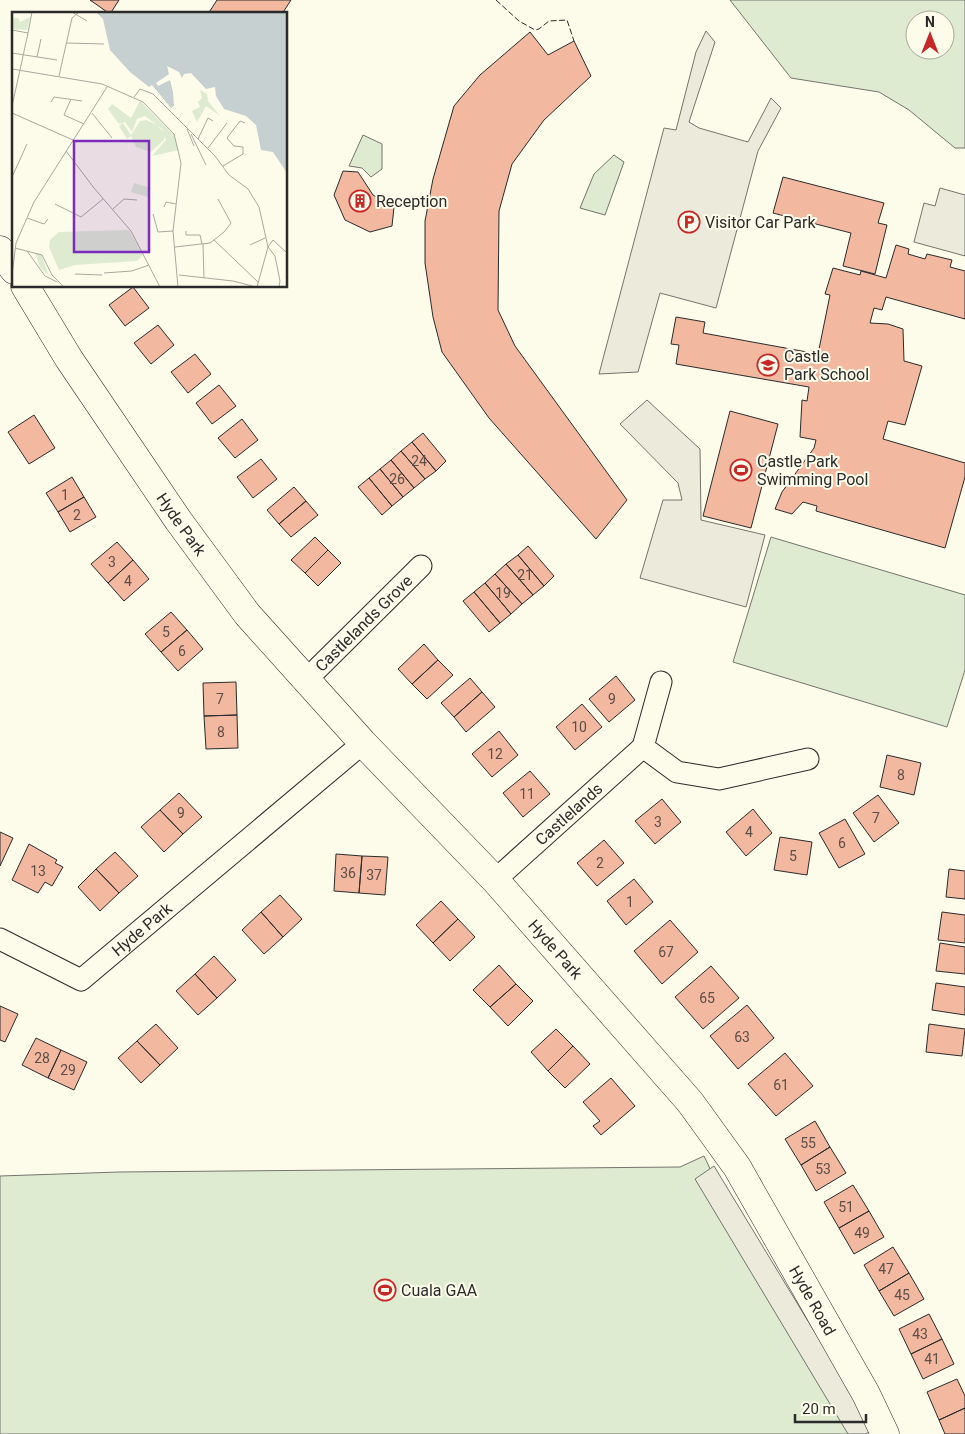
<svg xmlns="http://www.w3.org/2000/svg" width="965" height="1434" font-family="Roboto,sans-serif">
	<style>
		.green { fill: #deebd1; stroke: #74746e; fill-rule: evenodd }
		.parking { fill: #eceadb; stroke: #74746e }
		.building { fill: #f2b8a0; stroke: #2b2b2b }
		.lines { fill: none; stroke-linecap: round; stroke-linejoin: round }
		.street-casing { stroke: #2b2b2b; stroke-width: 23 }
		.secondary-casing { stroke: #2b2b2b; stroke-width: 29 }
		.street { stroke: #fdfbea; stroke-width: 21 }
		.secondary { stroke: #fdfbea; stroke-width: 28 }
		.fence { stroke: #2b2b2b; stroke-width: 1; stroke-dasharray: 6 2.5; stroke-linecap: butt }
		.labels { text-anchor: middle; stroke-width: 4; stroke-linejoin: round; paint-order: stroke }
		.number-label { font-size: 14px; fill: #5d4e48 }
		.poi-label { font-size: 16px; fill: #2b2b2b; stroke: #fdfbea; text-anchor: start }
		.street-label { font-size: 16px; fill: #2b2b2b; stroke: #fdfbea }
		.inset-road { fill: none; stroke: #a9a89e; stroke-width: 1 }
		.view { fill: #7b2cbf; fill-opacity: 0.15; stroke: #7b2cbf; stroke-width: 2.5 }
		.inset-edge { fill: none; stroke: #2b2b2b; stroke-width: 2.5 }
	</style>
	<rect width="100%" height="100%" fill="#fdfbea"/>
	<path class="green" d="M730 0H965V148H955L909 110 879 92 791 78ZM915 20H945V50H915Z
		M363 135 382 144V169L371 177 362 168 349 166Z
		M614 155 624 162 605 215 580 208 594 174Z
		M771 537 965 595V670L947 727 733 662Z
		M704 1156 735 1221 858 1434H0V1176L119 1172 680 1167Z"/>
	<path class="parking" d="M706 31 715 42 689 122 699 128 748 142 771 98 781 108 758 151 716 308 660 293 638 372 599 374 664 128 676 130 696 52Z
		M940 188 965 195V256L914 242 924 203 935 206Z
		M647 400 700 449 701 520 765 535 746 607 640 578 663 500H682L678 483 620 424Z
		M714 1166 874 1430 865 1434H848L695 1179Z"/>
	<path class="building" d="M90 0H119L110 14Z
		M217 0H291L282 14H208Z
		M530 32 548 55 574 41 591 76 544 120 512 164 499 211 498 310 515 346 627 500 596 539 489 418 442 352 433 317 425 263V221L433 179 454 106 480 75Z
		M343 171 358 172 373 195 394 207 392 226 370 232 345 220 334 195Z
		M783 177 884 203 878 223 887 225 875 274 843 266 851 233 773 213Z
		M896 245 909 249 908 254 925 259 927 254 952 260 950 267 965 271V319L886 297 882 310 874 308 870 323 888 324 903 329 904 361 922 366 905 425 888 421 883 439 965 463V477L945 548 816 511 817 506 803 502 792 514 775 509 782 492 814 448 816 440 800 437 802 400 807 401 809 387 676 364 679 345 671 344 676 317 705 322 703 333 818 354 830 295 825 294 833 268 860 275 861 271 886 278Z
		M133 287 149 308 125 326 109 305Z
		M158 325 174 345 151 364 134 343Z
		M195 354 211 374 188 393 171 372Z
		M219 385 236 406 212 424 196 403Z
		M730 411 778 424 751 528 703 516Z
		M34 415 55 448 29 464 8 432Z
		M242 419 258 440 235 458 218 438Z
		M423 433 446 461 436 471 412 442Z
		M412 442 436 471 425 479 401 451Z
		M401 451 425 479 414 488 391 460Z
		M261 459 277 479 253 498 237 477Z
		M391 460 414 488 403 497 380 469Z
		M380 469 403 497 392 506 369 478Z
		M72 477 84 497 58 512 46 493Z
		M369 478 392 506 382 515 358 487Z
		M294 487 306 501 279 524 267 510Z
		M84 497 96 517 70 532 58 512Z
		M306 501 318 515 291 537 279 524Z
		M315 537 328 550 305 573 291 560Z
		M117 542 133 560 108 583 91 564Z
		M528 546 554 576 544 586 518 555Z
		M328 550 341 563 318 586 305 573Z
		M518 555 544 586 533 595 506 564Z
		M133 560 149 579 124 601 108 583Z
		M506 564 533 595 522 604 495 574Z
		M495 574 522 604 511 614 485 583Z
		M485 583 511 614 500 623 474 592Z
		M474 592 500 623 489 632 463 601Z
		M171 612 187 630 161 652 145 634Z
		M187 630 203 649 178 671 161 652Z
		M424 644 438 660 412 684 398 669Z
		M438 660 453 675 427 699 412 684Z
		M616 676 635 700 609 722 589 699Z
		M470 678 482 692 454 717 441 703Z
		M236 682 237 715 204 716 203 683Z
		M482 692 495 707 466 732 454 717Z
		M582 704 602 727 575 750 556 727Z
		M237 715 238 748 206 749 204 716Z
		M499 731 518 755 492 777 472 754Z
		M887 755 921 763 914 795 880 787Z
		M530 771 550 794 523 817 503 793Z
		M179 793 202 817 183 834 160 810Z
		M878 795 899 823 874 842 853 813Z
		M662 799 681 822 655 844 635 821Z
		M753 809 772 833 746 856 726 832Z
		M160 810 183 834 164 852 141 827Z
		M845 819 865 854 839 868 819 833Z
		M0 832 13 838 0 866Z
		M780 837 812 842 807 875 774 870Z
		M604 840 624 863 597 886 577 863Z
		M29 844 57 860 55 863 63 867 52 886 45 882 38 893 12 880Z
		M115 852 138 876 119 893 96 869Z
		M336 854 362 856 359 893 334 891Z
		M362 856 388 857 385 895 359 893Z
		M96 869 119 893 100 911 78 887Z
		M949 869 965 871V899L946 897Z
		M634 879 653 902 626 925 607 901Z
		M280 895 302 919 283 937 261 912Z
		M441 901 458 919 433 943 416 925Z
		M261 912 283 937 264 954 242 930Z
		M942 912 965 915V943L938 940Z
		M458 919 475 937 450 961 433 943Z
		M670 920 698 952 662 984 634 951Z
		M940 943 965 947V974L936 971Z
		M214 956 236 980 217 998 195 974Z
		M499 965 516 984 490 1007 473 990Z
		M711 966 739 998 703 1029 675 997Z
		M195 974 217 998 198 1015 176 991Z
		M936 983 965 987V1015L932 1010Z
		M516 984 533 1001 508 1026 490 1007Z
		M747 1005 774 1038 738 1069 710 1036Z
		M0 1006 18 1014 5 1042 0 1040Z
		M156 1024 178 1048 160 1065 137 1041Z
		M929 1024 965 1029 962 1056 926 1052Z
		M556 1029 573 1046 548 1071 531 1052Z
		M36 1038 61 1050 48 1078 22 1065Z
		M137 1041 160 1065 141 1083 118 1058Z
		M573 1046 590 1064 565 1088 548 1071Z
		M61 1050 87 1062 74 1090 48 1078Z
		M785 1053 813 1086 776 1116 748 1084Z
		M611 1078 635 1106 601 1135 593 1126 600 1121 583 1102Z
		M815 1121 830 1147 801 1165 785 1139Z
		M830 1147 846 1173 816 1191 801 1165Z
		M853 1185 869 1211 839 1228 824 1202Z
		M869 1211 884 1237 854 1254 839 1228Z
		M893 1247 909 1273 879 1291 864 1265Z
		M909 1273 924 1299 894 1316 879 1291Z
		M929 1314 942 1339 911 1354 899 1329Z
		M942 1339 954 1364 923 1379 911 1354Z
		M957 1379 965 1396V1408L939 1420 927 1392Z
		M965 1408V1434H945L939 1420Z"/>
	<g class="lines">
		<g class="street-casing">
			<g id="street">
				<path id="s1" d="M306 680 421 566"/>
				<path d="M643 747 661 682"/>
				<path id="s2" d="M495 880 643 747 677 772 719 779 808 759"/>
				<path id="s3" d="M0 939 81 980 363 743"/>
			</g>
		</g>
		<g class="secondary-casing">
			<g id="secondary">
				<path d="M0 250 14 270"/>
				<path id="s4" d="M25 286 69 359 178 520 247 614 363 743 495 880 690 1102 737 1167 866 1394 885 1434"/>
			</g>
		</g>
		<use href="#street" class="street"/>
		<use href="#secondary" class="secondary"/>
		<path class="fence" d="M496 0 519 21 535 30 539 29 549 21 567 20 574 41"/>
	</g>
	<defs>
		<g id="building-ring" transform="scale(1.125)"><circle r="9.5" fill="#fdfbea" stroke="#c62828" stroke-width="1.5"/><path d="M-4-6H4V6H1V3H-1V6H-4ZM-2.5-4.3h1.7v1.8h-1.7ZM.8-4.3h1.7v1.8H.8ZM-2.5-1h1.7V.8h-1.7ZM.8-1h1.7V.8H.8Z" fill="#c62828"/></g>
		<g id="parking-ring" transform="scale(1.125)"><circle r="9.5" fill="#fdfbea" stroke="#c62828" stroke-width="1.5"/><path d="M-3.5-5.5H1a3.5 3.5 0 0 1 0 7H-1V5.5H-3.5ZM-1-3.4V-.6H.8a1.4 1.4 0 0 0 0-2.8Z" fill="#c62828"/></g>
		<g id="school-ring" transform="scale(1.125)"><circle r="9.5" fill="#fdfbea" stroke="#c62828" stroke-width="1.5"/><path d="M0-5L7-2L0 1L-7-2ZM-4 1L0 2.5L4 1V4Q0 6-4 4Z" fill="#c62828"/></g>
		<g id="stadium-ring" transform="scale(1.125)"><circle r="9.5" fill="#fdfbea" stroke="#c62828" stroke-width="1.5"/><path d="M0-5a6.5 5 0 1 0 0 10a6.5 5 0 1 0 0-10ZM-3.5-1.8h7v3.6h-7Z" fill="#c62828"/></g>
	</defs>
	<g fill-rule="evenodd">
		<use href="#building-ring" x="360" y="201"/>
		<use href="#parking-ring" x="689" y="222"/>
		<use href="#school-ring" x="768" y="365"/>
		<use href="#stadium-ring" x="741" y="470"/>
		<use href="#stadium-ring" x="385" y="1290"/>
	</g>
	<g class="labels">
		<g class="number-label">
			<text x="419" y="466">24</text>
			<text x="397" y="484">26</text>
			<text x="65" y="500">1</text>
			<text x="77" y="520">2</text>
			<text x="112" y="567">3</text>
			<text x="525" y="580">21</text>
			<text x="128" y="586">4</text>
			<text x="503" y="598">19</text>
			<text x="166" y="637">5</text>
			<text x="182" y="656">6</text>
			<text x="220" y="704">7</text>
			<text x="612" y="704">9</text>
			<text x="579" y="732">10</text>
			<text x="221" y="737">8</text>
			<text x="495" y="759">12</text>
			<text x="901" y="780">8</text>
			<text x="527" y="799">11</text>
			<text x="181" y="818">9</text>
			<text x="876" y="823">7</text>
			<text x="658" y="827">3</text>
			<text x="749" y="837">4</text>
			<text x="842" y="848">6</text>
			<text x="793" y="861">5</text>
			<text x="600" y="868">2</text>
			<text x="38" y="876">13</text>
			<text x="348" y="878">36</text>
			<text x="374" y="880">37</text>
			<text x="630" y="907">1</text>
			<text x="666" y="957">67</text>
			<text x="707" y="1003">65</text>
			<text x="742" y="1042">63</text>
			<text x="42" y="1063">28</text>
			<text x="68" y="1075">29</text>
			<text x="781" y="1090">61</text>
			<text x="808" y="1148">55</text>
			<text x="823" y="1174">53</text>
			<text x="846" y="1212">51</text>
			<text x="862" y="1238">49</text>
			<text x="886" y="1274">47</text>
			<text x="902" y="1300">45</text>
			<text x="920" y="1339">43</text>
			<text x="932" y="1364">41</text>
		</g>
		<g class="poi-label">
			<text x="376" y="207">Reception</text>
			<text x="705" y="228">Visitor Car Park</text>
			<text x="784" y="362">Castle<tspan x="784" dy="18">Park School</tspan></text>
			<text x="757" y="467">Castle Park<tspan x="757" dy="18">Swimming Pool</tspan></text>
			<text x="401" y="1296">Cuala GAA</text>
		</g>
		<g class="street-label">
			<text dy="6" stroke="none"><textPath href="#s4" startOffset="285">Hyde Park</textPath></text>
			<text dy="6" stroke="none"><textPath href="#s1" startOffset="81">Castlelands Grove</textPath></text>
			<text dy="6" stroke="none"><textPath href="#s2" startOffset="99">Castlelands</textPath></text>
			<text dy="6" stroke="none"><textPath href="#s3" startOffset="170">Hyde Park</textPath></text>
			<text dy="6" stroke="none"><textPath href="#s4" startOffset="852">Hyde Park</textPath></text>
			<text dy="6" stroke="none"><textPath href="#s4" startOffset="1289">Hyde Road</textPath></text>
		</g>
	</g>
	<g transform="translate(12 12)">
		<rect width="275" height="275" fill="#fdfbea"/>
		<path d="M18 5 15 18 0 17V6H6L8 10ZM188 78 195 82 196 89 208 104 194 94 185 110 180 99 188 95 186 90 190 86ZM128 89 162 123 167 138 140 144 154 128 150 117 133 104 125 107 120 120 113 110 107 112 96 97 100 92 119 106ZM134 108 145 113 153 122 152 128 139 140 124 135 119 124 115 127 107 114 111 111 119 123 128 109ZM122 171 139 176 136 185 119 180ZM117 218 131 243 125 249 63 253 47 258 37 235 38 228 47 220ZM23 241 29 242 37 264 28 255Z" fill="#deebd1"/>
		<path d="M84 0H275V161L261 140 249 138 244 113 234 104 212 97 204 84 203 75 194 77 179 61 172 62 170 66 167 60 155 54 157 62 144 71 146 74 158 68 161 80 162 94 159 96 140 73 137 75 118 60 98 38 91 7Z" fill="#c7d0d0"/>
		<path class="inset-road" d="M60 0 75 9M0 18 16 21 8 58M16 21 20 0M54 31 92 32M0 41 45 48M25 45 29 27M0 57 90 72 131 90 162 122 169 151 161 219 166 275M47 64 60 6 67 0M122 85 128 77 141 82 203 144 217 163 236 177 247 195 256 235 263 244 268 269 267 275M59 87 52 103 72 112M39 90 42 85 70 89M0 94 8 58M0 101 61 128M80 101 100 126M175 117 182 134M179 122 194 153M186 127 196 106 201 109M196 136 215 111M54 139 82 176 119 219 148 275M211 154 231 142V135L222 134 215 126 228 109 233 111M0 165 15 132M43 192 69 205 91 187M152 195 154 190 164 192M101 197 112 187 125 188M141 202 146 220 161 219M15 206 32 212 36 207M174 219V223H188L190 232M202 228 246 270M191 232 192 266M238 233 253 226M163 235 198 231 212 220 219 211 206 187M3 236 30 243 40 263 52 275M15 239 33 264 45 270M92 261 120 259 137 253M63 262 90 263M0 263 4 231 22 190 95 75M167 263 221 269 244 275M245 275 256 235 261 228 275 241"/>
		<path class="view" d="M62 129H137V240H62Z"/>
		<rect width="275" height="275" class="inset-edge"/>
	</g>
	<g transform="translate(930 35)"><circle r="24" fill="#fdfbea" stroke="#a9a89e"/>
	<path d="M0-4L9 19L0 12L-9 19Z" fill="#c62828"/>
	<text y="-8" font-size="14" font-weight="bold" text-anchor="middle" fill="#2b2b2b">N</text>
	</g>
	<path d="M795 1414v8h71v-8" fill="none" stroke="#2b2b2b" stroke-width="2.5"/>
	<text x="802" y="1414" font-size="15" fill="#2b2b2b" stroke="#fdfbea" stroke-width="4" paint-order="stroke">20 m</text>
</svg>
